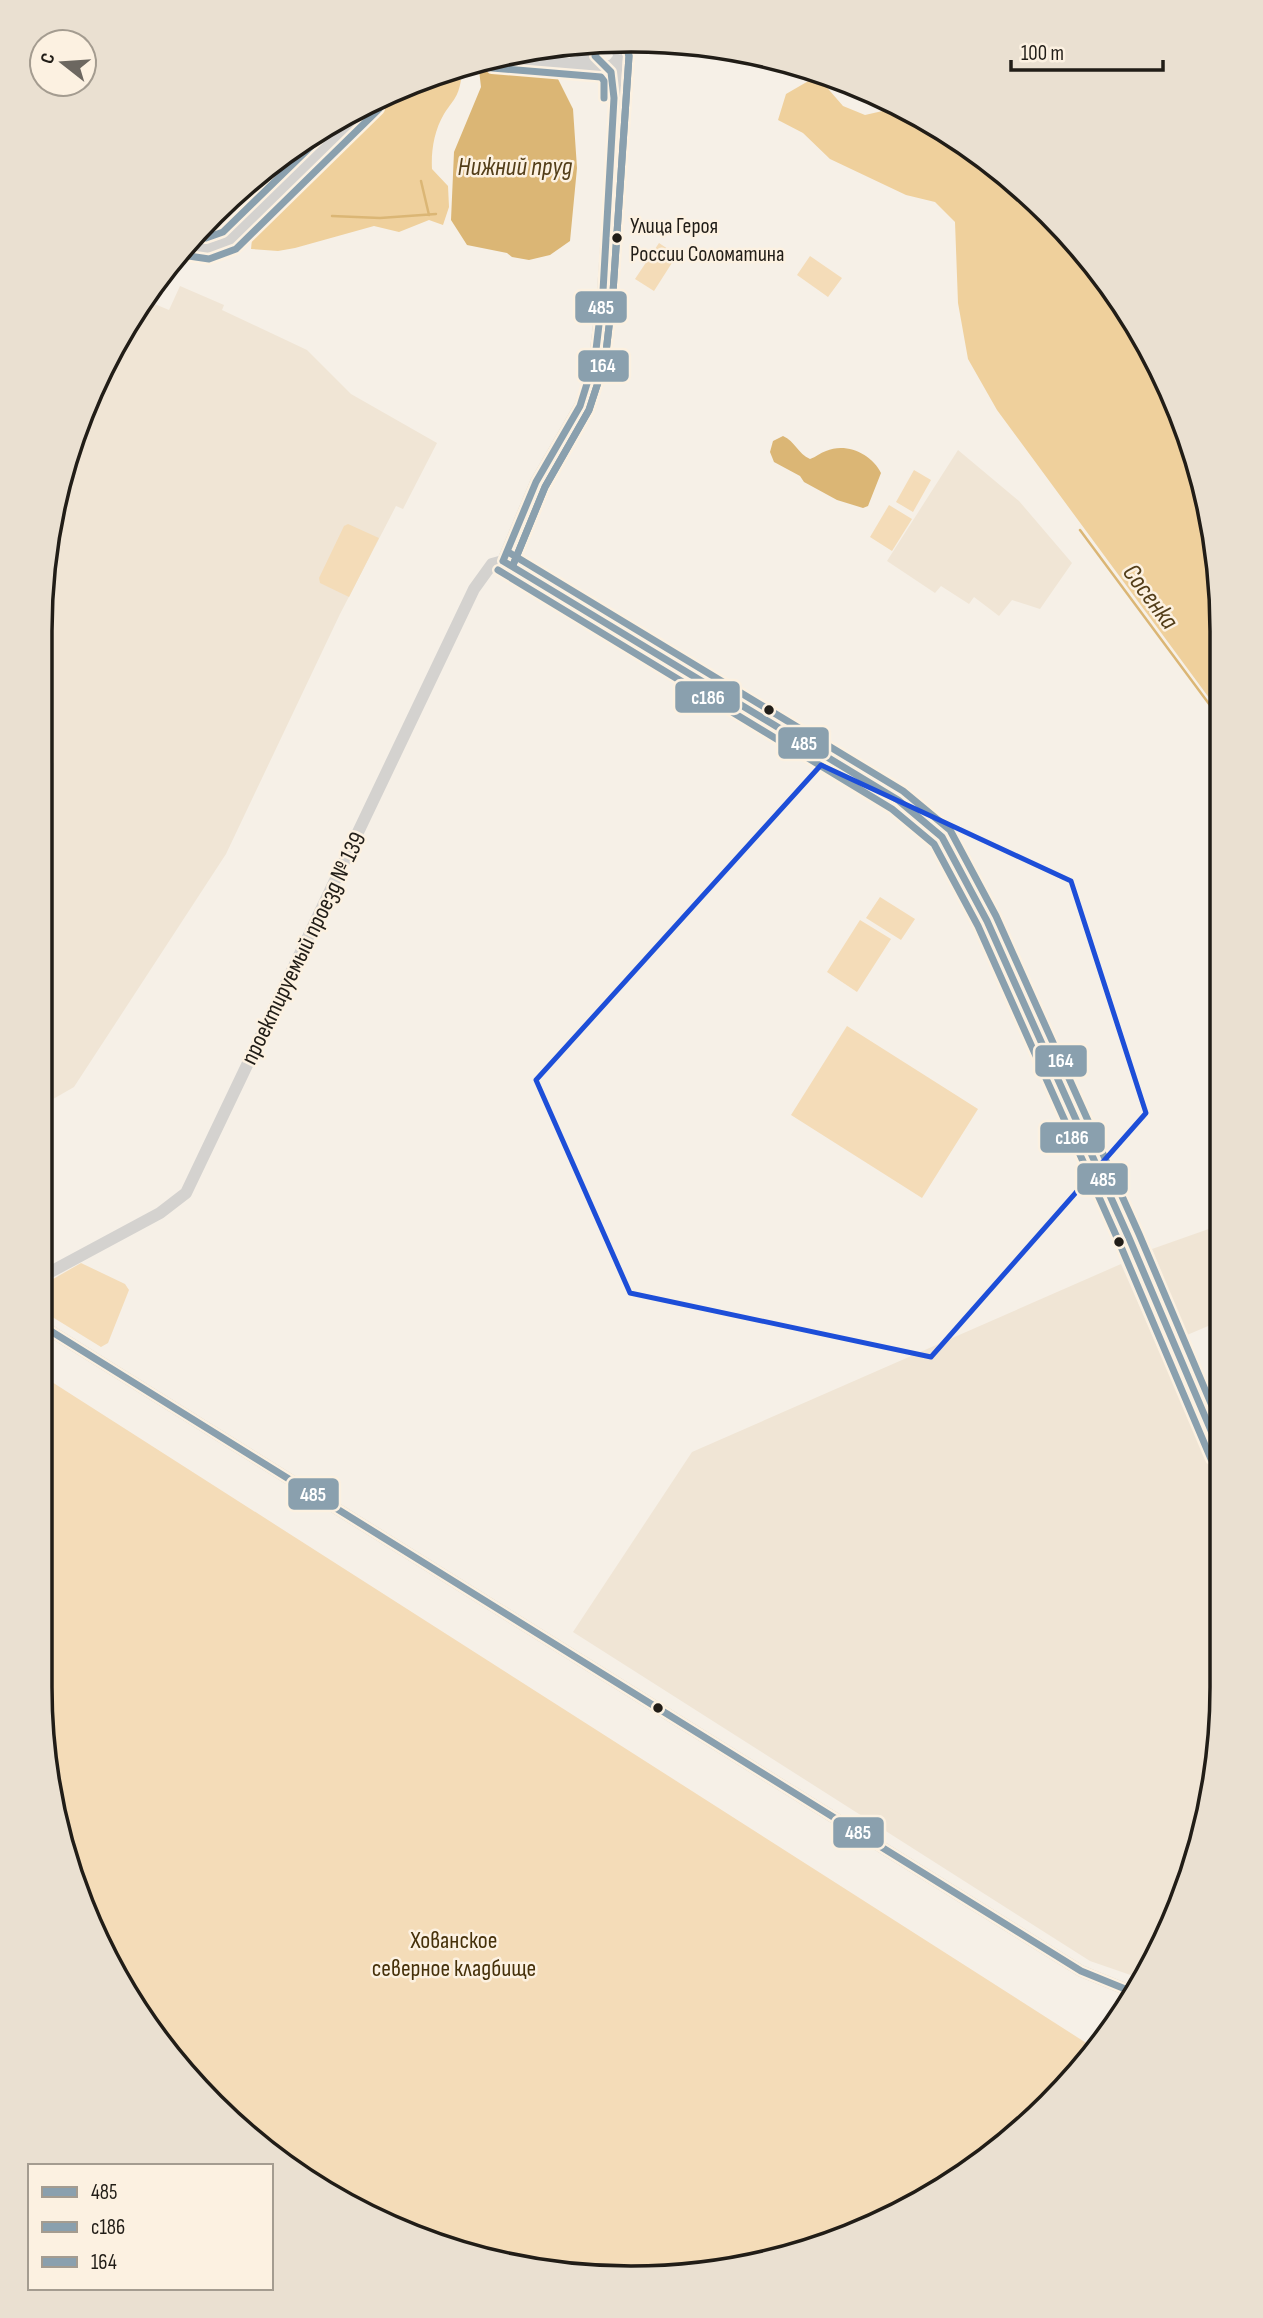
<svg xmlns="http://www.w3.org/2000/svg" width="1263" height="2318" font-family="'Sofia Sans Condensed',sans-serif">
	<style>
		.built { fill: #f0e5d5 }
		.green { fill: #f4dcb8 }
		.forest { fill: #efd09c }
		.water { fill: #dbb675 }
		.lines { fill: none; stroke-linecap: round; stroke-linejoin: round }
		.stream { stroke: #dbb675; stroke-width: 2.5 }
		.tertiary { stroke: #d4d2cf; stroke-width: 12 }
		.bus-1-casing { stroke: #fcf1e1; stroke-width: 12 }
		.bus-2-casing { stroke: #fcf1e1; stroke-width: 12 }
		.bus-3-casing { stroke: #fcf1e1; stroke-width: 12 }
		.bus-1 { stroke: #8aa0ae; stroke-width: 7 }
		.bus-2 { stroke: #8aa0ae; stroke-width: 7 }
		.bus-3 { stroke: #8aa0ae; stroke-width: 7 }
		.marked { fill: none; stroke: #1d4ed8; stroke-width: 5; stroke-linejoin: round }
		.bus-dot { fill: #211d17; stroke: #fcf1e1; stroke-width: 2.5 }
		.labels { text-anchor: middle; stroke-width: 5; stroke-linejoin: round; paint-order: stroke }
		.bus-label { font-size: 22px; fill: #211d17; stroke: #fcf1e1; text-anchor: start }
		.street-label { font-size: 24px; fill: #211d17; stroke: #fcf1e1 }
		.park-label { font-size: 24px; fill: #46310a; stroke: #fcf1e1 }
		.water-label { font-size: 26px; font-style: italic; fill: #533e19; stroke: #fcf1e1 }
		.rim { fill: none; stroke: #211d17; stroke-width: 3.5 }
		.line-badge { stroke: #fcf1e1; stroke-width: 2.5 }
		.badge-label { font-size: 19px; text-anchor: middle; font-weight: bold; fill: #fff }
	</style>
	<rect width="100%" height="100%" fill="#f6f0e7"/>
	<path class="built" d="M180 286 224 305 222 310 307 350 351 394 437 443 403 509 396 506 340 614 226 854 74 1087 41 1106V593L61 478 119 336 145 300 169 310Z
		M958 450 1019 501 1072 563 1040 609 1012 600 999 616 974 597 969 604 941 586 935 593 887 561Z
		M1220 1225V1321L1187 1335 1152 1249Z
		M1121 1264 1221 1492 1222 1725 1202 1840 1145 1980 1090 1961 573 1632 692 1452Z"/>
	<path class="green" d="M309 139 215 227 206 224 271 163Z
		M659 243 677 255 654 291 635 279Z
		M810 256 842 278 828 297 797 275Z
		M914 470 931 480 913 512 896 502Z
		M889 505 912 519 892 551 870 537Z
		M348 524 379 538 349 597 320 583 319 578 344 526Z
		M880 897 915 919 901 940 866 918Z
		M860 920 891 939 857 992 827 972Z
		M847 1026 978 1109 922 1198 791 1115Z
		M81 1263 125 1284 129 1290 108 1343 101 1347 41 1310V1286Z
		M41 1375 1091 2046 1022 2131 858 2233 671 2276 479 2258 303 2178 163 2047 72 1877 40 1686Z"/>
	<path class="forest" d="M447 75 461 80C458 98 453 100 444 114 434 131 431 151 432 169L448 186 449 207 443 225 429 220 399 232 374 226 295 248 278 251 251 249 252 239 276 212 345 147 384 107 402 94Z
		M817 76 843 106 865 115 900 107 927 119 1022 187 1123 303 1178 406 1218 555V710L997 410 968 359 958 303 955 222 935 202 906 195 830 159 803 133 778 120 786 94Z"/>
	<path class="water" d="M479 70 556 75 573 109 577 168 570 241 550 255 529 260 512 257 507 253 467 245 451 220 454 152 481 87Z
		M783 436C795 441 798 454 810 459 816 457 820 453 826 451 846 442 872 454 881 473L868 506 863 508 837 500 804 482 800 476 774 462 770 452 773 441Z"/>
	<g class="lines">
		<path class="stream" d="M421 181 429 215
			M332 216 380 218 436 214
			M1080 530 1218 716"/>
		<path class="tertiary" d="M493 58 606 67 613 65 618 59
			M574 62 590 55 604 42
			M185 245C203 251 212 250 229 241L372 101
			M503 561 898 800 942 837 987 921 1129 1238 1221 1455
			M503 561 536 482 580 406 589 382 595 358 603 291 619 55 615 42
			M41 1277 160 1213 186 1193 474 589 492 564 503 561
			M41 1325 1081 1971 1135 1993"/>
		<g class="bus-1-casing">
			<path id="bus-1" d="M503 561 898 800 942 837 987 921 1129 1238 1221 1454
				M503 561 536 482 580 406 595 358 603 291 614 98 611 72 595 56 598 48 604 42
				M41 1325 1081 1971 1135 1993"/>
		</g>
		<g class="bus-2-casing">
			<path id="bus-2" d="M492 68 601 77 604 81V98
				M182 255 209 259 236 249 379 109
				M513 565 545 487 589 410 605 361 613 292 629 56 627 45
				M498 570 892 809 934 844 978 926 1119 1242 1211 1459"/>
		</g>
		<g class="bus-3-casing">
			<path id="bus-3" d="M535 51H574L587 42
				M193 236 206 238 223 232 334 124
				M508 552 903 791 950 830 996 916 1139 1234 1221 1427
				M513 565 545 487 589 410 605 361 613 292 629 56 625 43"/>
		</g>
		<use href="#bus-1" class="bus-1"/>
		<use href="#bus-2" class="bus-2"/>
		<use href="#bus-3" class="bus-3"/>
	</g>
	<path class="marked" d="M821 765 1071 881 1146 1113 931 1357 630 1293 536 1080Z"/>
	<g class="bus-dot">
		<circle cx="617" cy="238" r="6"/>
		<circle cx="769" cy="710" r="6"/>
		<circle cx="1119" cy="1242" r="6"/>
		<circle cx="658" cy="1708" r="6"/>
	</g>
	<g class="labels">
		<g class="bus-label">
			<text x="630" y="233">Улица Героя<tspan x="630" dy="28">России Соломатина</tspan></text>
		</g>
		<g class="street-label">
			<text transform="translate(303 948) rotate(-64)" y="8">проектируемый проезд № 139</text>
		</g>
		<g class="park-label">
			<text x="454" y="1948">Хованское<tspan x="454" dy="28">северное кладбище</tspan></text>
		</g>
		<g class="water-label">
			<text x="515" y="175">Нижний пруд</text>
			<text transform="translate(1151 596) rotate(53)" y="9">Сосенка</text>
		</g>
	</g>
	<path d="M0 0H1263V2318H0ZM631 52H631A579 579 0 0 1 1210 631V1687A579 579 0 0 1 631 2266H631A579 579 0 0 1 52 1687V631A579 579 0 0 1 631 52Z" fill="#eae0d1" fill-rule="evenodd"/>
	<path class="rim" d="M631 52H631A579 579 0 0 1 1210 631V1687A579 579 0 0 1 631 2266H631A579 579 0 0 1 52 1687V631A579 579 0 0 1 631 52Z"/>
	<g class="line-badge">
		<rect x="574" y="290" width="54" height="34" rx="7" fill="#8aa0ae"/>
		<rect x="577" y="349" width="53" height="34" rx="7" fill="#8aa0ae"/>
		<rect x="674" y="680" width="67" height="34" rx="7" fill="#8aa0ae"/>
		<rect x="777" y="726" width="53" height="34" rx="7" fill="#8aa0ae"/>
		<rect x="1034" y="1044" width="54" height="34" rx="7" fill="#8aa0ae"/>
		<rect x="1039" y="1121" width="67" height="33" rx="7" fill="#8aa0ae"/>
		<rect x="1076" y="1162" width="53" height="34" rx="7" fill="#8aa0ae"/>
		<rect x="287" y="1477" width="53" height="34" rx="7" fill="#8aa0ae"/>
		<rect x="832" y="1816" width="53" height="33" rx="7" fill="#8aa0ae"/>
	</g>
	<g class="badge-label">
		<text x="601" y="314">485</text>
		<text x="603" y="372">164</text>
		<text x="708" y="704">с186</text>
		<text x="804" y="750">485</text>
		<text x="1061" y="1067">164</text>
		<text x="1072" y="1144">с186</text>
		<text x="1103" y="1186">485</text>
		<text x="313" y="1501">485</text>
		<text x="858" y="1839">485</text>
	</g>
	<rect x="28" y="2164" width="245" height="126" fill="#fcf1e1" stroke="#a49c90" stroke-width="2"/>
	<rect x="42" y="2187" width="35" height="10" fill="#8aa0ae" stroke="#a49c90" stroke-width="2"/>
	<text x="91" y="2199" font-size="21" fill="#211d17">485</text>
	<rect x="42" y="2222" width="35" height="10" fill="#8aa0ae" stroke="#a49c90" stroke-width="2"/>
	<text x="91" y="2234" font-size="21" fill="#211d17">с186</text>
	<rect x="42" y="2257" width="35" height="10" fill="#8aa0ae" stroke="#a49c90" stroke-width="2"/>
	<text x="91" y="2269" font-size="21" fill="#211d17">164</text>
	<g transform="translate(63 63) rotate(287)"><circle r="33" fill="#fcf1e1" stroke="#a49c90" stroke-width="2"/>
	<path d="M0-5L12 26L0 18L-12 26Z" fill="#6c6760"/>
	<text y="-10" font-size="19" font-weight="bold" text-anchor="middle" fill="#211d17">С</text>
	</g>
	<path d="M1011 60v10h152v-10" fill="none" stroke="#211d17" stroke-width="3.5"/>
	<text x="1021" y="60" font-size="21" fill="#211d17" stroke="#fcf1e1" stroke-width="5" paint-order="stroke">100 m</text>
</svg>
